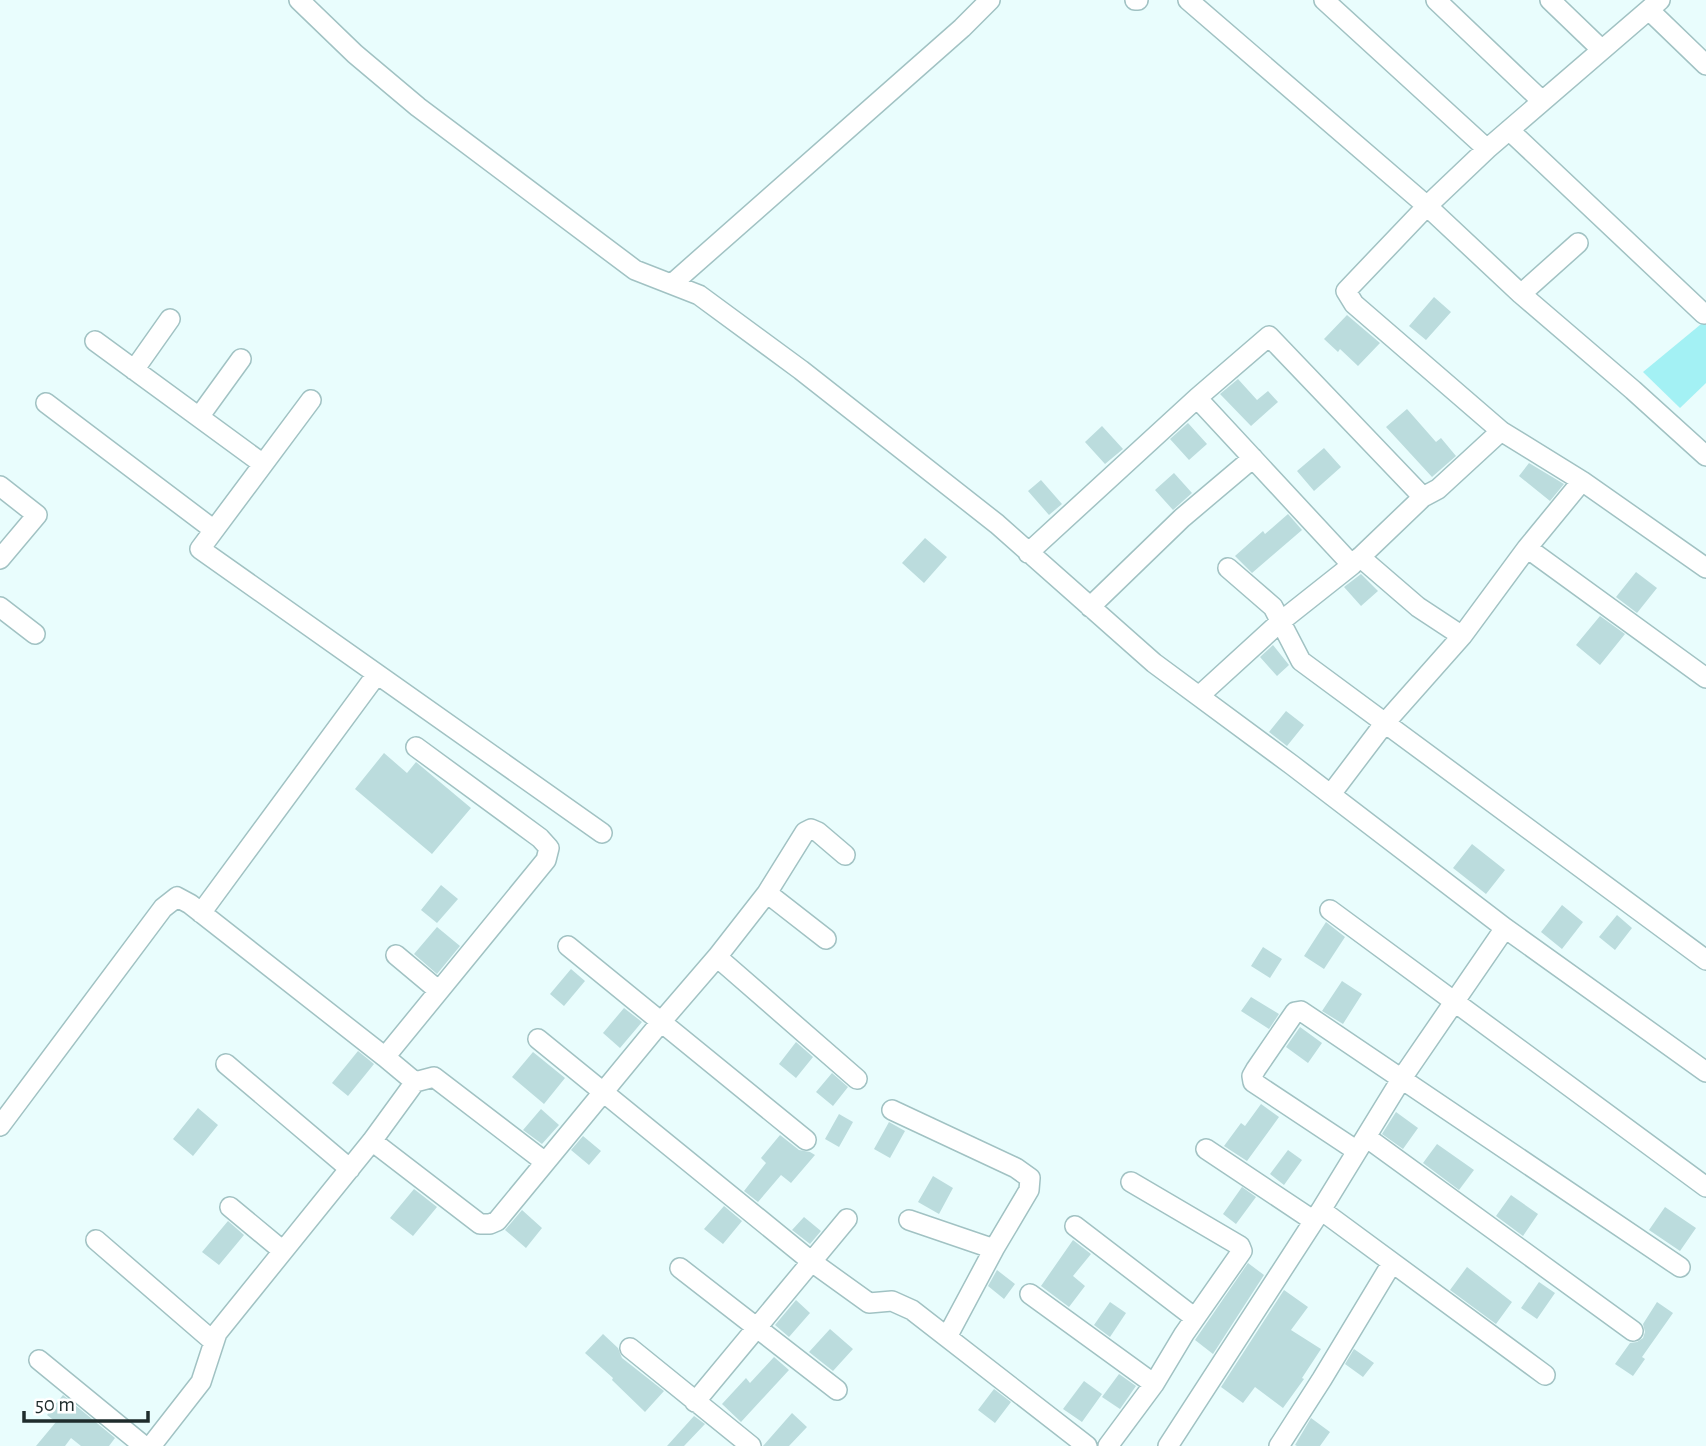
<svg xmlns="http://www.w3.org/2000/svg" width="1706" height="1446" font-family="'Alegreya Sans',sans-serif">
	<style>
		.green { fill: #a3f1f4 }
		.building { fill: #bbdcdd }
		.lines { fill: none; stroke-linecap: round; stroke-linejoin: round }
		.minor-casing { stroke: #a1c2c3; stroke-width: 22 }
		.minor { stroke: #fff; stroke-width: 19 }
	</style>
	<rect width="100%" height="100%" fill="#e9fdfd"/>
	<path class="green" d="M1706 320V383L1680 408 1643 372Z"/>
	<path class="building" d="M1434 297 1451 312 1426 340 1409 326Z
		M1347 315 1380 343 1358 366 1340 349 1338 352 1324 339Z
		M1238 379 1257 400 1268 391 1278 402 1251 426 1220 394Z
		M1407 409 1436 442 1441 438 1456 456 1432 477 1386 427Z
		M1188 423 1207 444 1189 460 1170 439Z
		M1102 426 1123 449 1105 464 1085 442Z
		M1324 448 1341 467 1314 491 1297 471Z
		M1529 463 1564 484 1550 501 1519 476Z
		M1174 473 1192 493 1173 510 1155 490Z
		M1041 480 1062 504 1049 515 1028 491Z
		M1288 514 1302 530 1252 573 1235 556 1263 531 1265 534Z
		M925 538 947 557 924 583 902 563Z
		M1636 572 1657 588 1637 613 1616 597Z
		M1361 574 1378 591 1361 606 1344 587Z
		M1600 616 1625 634 1600 665 1576 645Z
		M1273 645 1289 665 1277 676 1260 657Z
		M1286 711 1304 725 1287 746 1269 732Z
		M384 753 407 773 416 762 471 808 432 854 355 789Z
		M1472 844 1505 870 1486 894 1453 868Z
		M441 885 458 899 437 923 421 910Z
		M1562 905 1583 922 1562 949 1541 932Z
		M1617 915 1632 928 1615 950 1599 937Z
		M1326 922 1345 937 1324 969 1304 956Z
		M437 927 460 946 437 974 414 954Z
		M1263 947 1282 959 1270 978 1251 966Z
		M571 969 585 981 564 1006 550 994Z
		M1342 981 1362 994 1343 1024 1322 1011Z
		M1251 997 1279 1014 1269 1029 1241 1011Z
		M624 1008 642 1022 620 1048 603 1033Z
		M1300 1027 1322 1043 1308 1063 1286 1047Z
		M796 1042 813 1057 796 1078 779 1064Z
		M358 1051 374 1064 348 1096 332 1083Z
		M533 1052 565 1078 544 1104 512 1077Z
		M832 1073 848 1087 833 1106 816 1092Z
		M1261 1104 1279 1117 1247 1161 1224 1146 1241 1123 1245 1126Z
		M198 1108 218 1125 193 1156 173 1139Z
		M541 1109 559 1125 542 1144 523 1130Z
		M1396 1112 1418 1128 1403 1149 1382 1134Z
		M839 1114 853 1122 839 1147 825 1139Z
		M889 1122 905 1131 890 1158 874 1149Z
		M780 1135 799 1150 810 1152 815 1155 791 1183 781 1175 758 1202 744 1191 766 1163 761 1158Z
		M583 1136 601 1151 589 1165 571 1150Z
		M1437 1144 1474 1170 1459 1190 1423 1163Z
		M1288 1150 1302 1160 1284 1185 1270 1174Z
		M933 1176 953 1188 939 1214 918 1202Z
		M1242 1187 1256 1197 1236 1224 1223 1214Z
		M414 1189 437 1207 413 1236 390 1218Z
		M1511 1195 1538 1214 1523 1236 1496 1216Z
		M724 1206 742 1221 723 1244 704 1229Z
		M1665 1207 1696 1228 1680 1251 1649 1230Z
		M522 1210 542 1228 526 1248 505 1230Z
		M804 1217 821 1231 810 1244 792 1230Z
		M228 1221 244 1235 219 1265 202 1252Z
		M1073 1240 1091 1254 1073 1276 1085 1286 1069 1307 1041 1286Z
		M1248 1263 1264 1275 1213 1354 1195 1340Z
		M1467 1267 1512 1302 1496 1324 1450 1290Z
		M997 1270 1015 1284 1004 1299 988 1286Z
		M1539 1282 1555 1293 1537 1319 1521 1308Z
		M1284 1290 1308 1307 1291 1330 1321 1349 1302 1378 1304 1379 1283 1408 1255 1387 1243 1403 1221 1387Z
		M796 1300 810 1313 789 1337 775 1325Z
		M1110 1302 1126 1313 1110 1337 1094 1325Z
		M1657 1302 1673 1313 1642 1357 1645 1359 1633 1376 1615 1364 1630 1343 1637 1342 1643 1338 1645 1332 1643 1324Z
		M830 1329 853 1349 833 1371 809 1352Z
		M603 1334 618 1348 622 1358 664 1391 645 1412 612 1380 613 1378 585 1353Z
		M1354 1349 1374 1363 1363 1377 1345 1364Z
		M774 1357 789 1370 741 1422 722 1404 746 1378 750 1383Z
		M1119 1374 1136 1386 1120 1409 1102 1397Z
		M1084 1381 1102 1394 1082 1422 1063 1409Z
		M994 1389 1011 1402 995 1423 978 1410Z
		M63 1395 115 1438 109 1446H81L71 1438 65 1446H36L56 1422 47 1415Z
		M792 1413 807 1427 789 1446H763Z
		M694 1416 705 1424 684 1446H667Z
		M1311 1418 1330 1432 1320 1446H1297L1295 1445Z"/>
	<g class="lines">
		<g class="minor-casing">
			<path id="minor" d="M299 0 355 54 418 107 635 270 699 295 801 370 997 524 1154 663 1292 765 1505 928 1706 1072
				M1135 0H1138
				M1188 0 1427 206 1521 294 1633 390 1706 456
				M1324 0 1487 149
				M1436 0 1542 101
				M1550 0 1602 50
				M1660 0 1487 149 1427 206 1346 291 1354 304 1501 431 1582 481 1706 568
				M1649 10 1706 65
				M1509 130 1704 314
				M673 283 962 28 990 0
				M1521 294 1578 243
				M95 341 263 464
				M134 370 170 319
				M1197 398 1352 565
				M311 400 200 549 377 674
				M46 403 214 530
				M199 417 241 359
				M0 486 37 515 0 559
				M1527 548 1706 678
				M1028 553 1197 398 1269 336 1423 497
				M1360 557 1418 607 1462 636
				M1228 568 1273 607 1301 661 1706 960
				M0 607 35 634
				M1090 607 1182 518 1253 458
				M1199 696 1280 622 1352 565 1423 497 1438 489 1501 431
				M1331 794 1384 724 1462 636 1527 548 1582 481
				M767 893 826 939
				M1330 910 1706 1187
				M201 913 377 674 602 833
				M568 946 806 1140
				M396 955 439 991
				M717 957 857 1079
				M538 1039 812 1262 869 1303 892 1301 912 1310 1087 1446
				M226 1064 350 1169
				M415 1082 385 1057 546 860 549 848 540 838 416 747
				M892 1110 1016 1168 1030 1178 1029 1190 994 1249 947 1337
				M0 1126 163 908 177 897 190 904 385 1057
				M1366 1137 1633 1331
				M372 1141 480 1224H490L497 1221 661 1022 717 957 767 893 805 832 811 829 818 832 845 855
				M1206 1149 1314 1221
				M1357 1151 1253 1082 1252 1076 1256 1069 1295 1012 1301 1011 1680 1267
				M230 1207 283 1251
				M1321 1210 1545 1375
				M909 1220 994 1249
				M1075 1226 1195 1318
				M96 1240 214 1342
				M680 1268 837 1390
				M1030 1294 1154 1384
				M630 1348 751 1446
				M39 1360 144 1446
				M695 1402 847 1219
				M151 1446 201 1382 217 1333 372 1141 415 1082 434 1077 545 1162
				M1108 1446 1154 1384 1184 1334 1242 1251 1240 1246 1131 1182
				M1168 1446 1321 1210 1402 1078 1505 928
				M1279 1446 1322 1379 1392 1263"/>
		</g>
		<use href="#minor" class="minor"/>
	</g>
	<path d="M24 1411v10h124v-10" fill="none" stroke="#1f2c2c" stroke-width="3.5"/>
	<text x="35" y="1411" font-size="21" fill="#1f2c2c" stroke="#ffffff" stroke-width="5" paint-order="stroke">50 m</text>
</svg>
